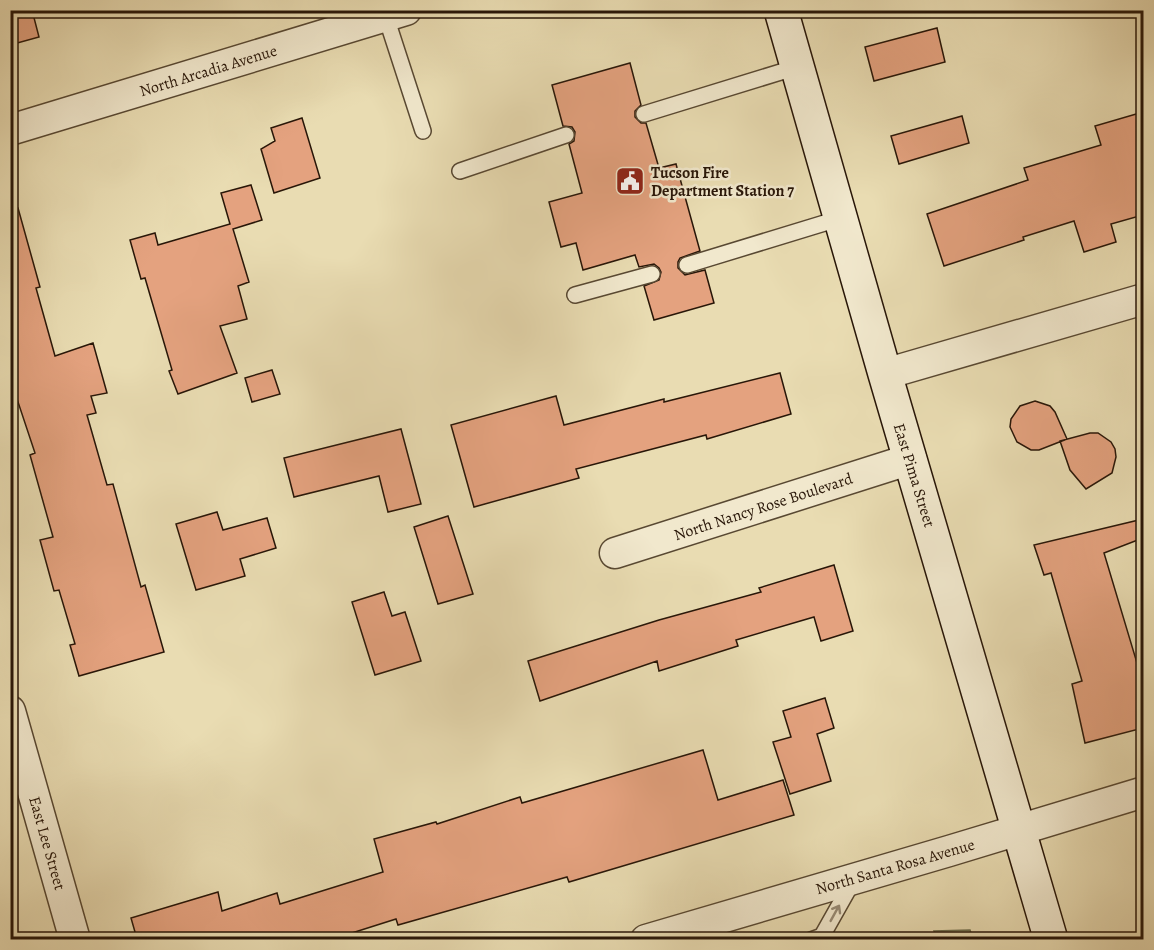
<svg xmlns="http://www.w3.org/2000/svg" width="1154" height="950" font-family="Alegreya,serif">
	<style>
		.green { fill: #b1c290; stroke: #6c6c4c; stroke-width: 1.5 }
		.building { fill: #e4a27f; stroke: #281608; stroke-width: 1.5 }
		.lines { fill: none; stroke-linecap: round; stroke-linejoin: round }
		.lane-casing { stroke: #584832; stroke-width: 18 }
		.street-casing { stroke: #584832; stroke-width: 33 }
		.secondary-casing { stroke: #281608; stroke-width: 36 }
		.lane { stroke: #f1e8cd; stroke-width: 15 }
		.street { stroke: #f1e8cd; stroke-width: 30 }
		.secondary { stroke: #f1e8cd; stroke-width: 33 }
		.oneway { stroke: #978a74 }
		.labels { text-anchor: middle; stroke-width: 5; stroke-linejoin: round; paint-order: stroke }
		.street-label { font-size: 16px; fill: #281608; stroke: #f1e8cd }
		.poi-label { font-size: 16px; font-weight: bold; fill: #281608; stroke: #f1e8cd; text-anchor: start }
	</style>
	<rect width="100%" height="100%" fill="#e9dcb2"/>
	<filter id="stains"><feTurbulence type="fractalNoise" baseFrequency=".00333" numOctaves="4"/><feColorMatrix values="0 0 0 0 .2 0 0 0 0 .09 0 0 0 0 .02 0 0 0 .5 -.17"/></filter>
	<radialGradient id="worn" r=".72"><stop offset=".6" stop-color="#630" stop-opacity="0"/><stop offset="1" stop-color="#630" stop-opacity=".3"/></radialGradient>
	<path class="green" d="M970 930 973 939H937L934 931Z"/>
	<path class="building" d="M10 10H32L39 37 10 45Z
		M937 28 945 62 874 81 865 47Z
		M630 63 641 105 635 111V117L641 123H646L659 168 676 164 700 251 680 258 678 262V268L685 275 705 270 714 303 654 320 644 286 659 280 661 272 659 268 654 264 639 267 635 255 583 270 576 243 561 247 549 202 582 193 569 144 574 141 575 132 572 127 563 126 552 85Z
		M1143 112V215L1111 224 1116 242 1084 252 1074 221 1023 237 1024 240 944 266 927 214 1028 180 1024 168 1101 145 1095 126Z
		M962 116 969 143 899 164 891 136Z
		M302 118 320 178 274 193 261 149 275 141 271 128Z
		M251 185 262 220 233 229 249 282 238 286 247 319 220 326 237 373 178 394 169 371 172 370 145 278 141 279 130 240 155 233 158 245 230 224 221 193Z
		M18 208 40 287 36 288 55 356 93 343 107 393 91 396 96 413 87 415 107 485 113 484 141 587 145 585 164 652 79 676 70 645 75 644 59 590 54 591 40 540 53 537 30 455 35 453 10 378V209Z
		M272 370 280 394 252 402 245 378Z
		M780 373 791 414 707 439 706 435 576 469 579 478 474 507 451 425 556 396 564 425 664 399V402Z
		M1035 401 1050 406 1055 412 1067 439 1039 450H1031L1017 442 1010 427 1011 419 1020 406Z
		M401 429 421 504 388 512 379 476 294 497 284 458Z
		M1090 433H1098L1111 442 1115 449 1116 457 1112 473 1086 489 1070 470 1060 441Z
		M217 512 223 530 267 518 276 548 240 559 245 576 196 590 176 524Z
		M448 516 473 594 438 604 414 527Z
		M1143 519V538L1104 553 1143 683V728L1085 743 1072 684 1082 681 1051 573 1044 575 1034 545Z
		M834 565 853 631 821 641 814 617 736 640 738 646 659 671 657 661 540 701 528 661 659 620 761 592 759 588Z
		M384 592 392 616 405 612 421 661 375 675 352 602Z
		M825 698 834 728 817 734 831 781 790 794 773 742 791 737 783 711Z
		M703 750 718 800 783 780 794 815 569 882 567 877 398 925 396 919 333 939H137L131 918 218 892 222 911 277 893 280 904 383 872 374 839 436 822 437 824 520 797 522 803Z"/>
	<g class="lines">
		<g class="lane-casing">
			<path id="lane" d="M386 17 423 131
				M644 114 797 67
				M460 171 566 135
				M687 265 841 218
				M575 295 652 274
				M692 928 715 940
				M811 940 822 936 853 881"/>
		</g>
		<g class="street-casing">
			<path id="street" d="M10 130 406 10
				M885 374 1144 299
				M615 553 911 459
				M10 711 75 940
				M646 940 949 851 1144 792"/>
		</g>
		<g class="secondary-casing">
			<path id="secondary" d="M781 10 885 374 1051 940"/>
		</g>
		<use href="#lane" class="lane"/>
		<use href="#street" class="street"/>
		<use href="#secondary" class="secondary"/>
	</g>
	<defs><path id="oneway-shaft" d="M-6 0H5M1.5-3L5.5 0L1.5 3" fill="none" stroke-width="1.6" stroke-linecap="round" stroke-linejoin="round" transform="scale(1.5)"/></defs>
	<use class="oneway" href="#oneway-shaft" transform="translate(835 913) rotate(-61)"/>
	<defs>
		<g id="civic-square" transform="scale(1.5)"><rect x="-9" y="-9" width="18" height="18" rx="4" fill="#8f2418" stroke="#f1e8cd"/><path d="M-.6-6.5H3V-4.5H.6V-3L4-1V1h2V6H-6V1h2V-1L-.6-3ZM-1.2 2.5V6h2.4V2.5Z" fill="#fff"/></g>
	</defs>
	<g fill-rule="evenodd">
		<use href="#civic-square" x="630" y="181"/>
	</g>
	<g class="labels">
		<g class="street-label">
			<text transform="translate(208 70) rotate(-17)" y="6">North Arcadia Avenue</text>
			<text transform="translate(915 475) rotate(73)" y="6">East Pima Street</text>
			<text transform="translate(763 506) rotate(-18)" y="6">North Nancy Rose Boulevard</text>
			<text transform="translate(48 843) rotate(74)" y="6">East Lee Street</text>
			<text transform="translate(895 866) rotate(-16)" y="6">North Santa Rosa Avenue</text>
		</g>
		<g class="poi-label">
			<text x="651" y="178">Tucson Fire<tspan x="651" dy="18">Department Station 7</tspan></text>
		</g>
	</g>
	<rect width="1154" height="950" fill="none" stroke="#e9dcb2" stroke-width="36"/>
	<rect x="12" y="12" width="1130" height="926" fill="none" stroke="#281608" stroke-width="3"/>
	<rect x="18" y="18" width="1118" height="914" fill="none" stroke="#281608" stroke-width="1.5"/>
	<rect width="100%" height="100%" filter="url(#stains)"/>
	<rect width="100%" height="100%" fill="url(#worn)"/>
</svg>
